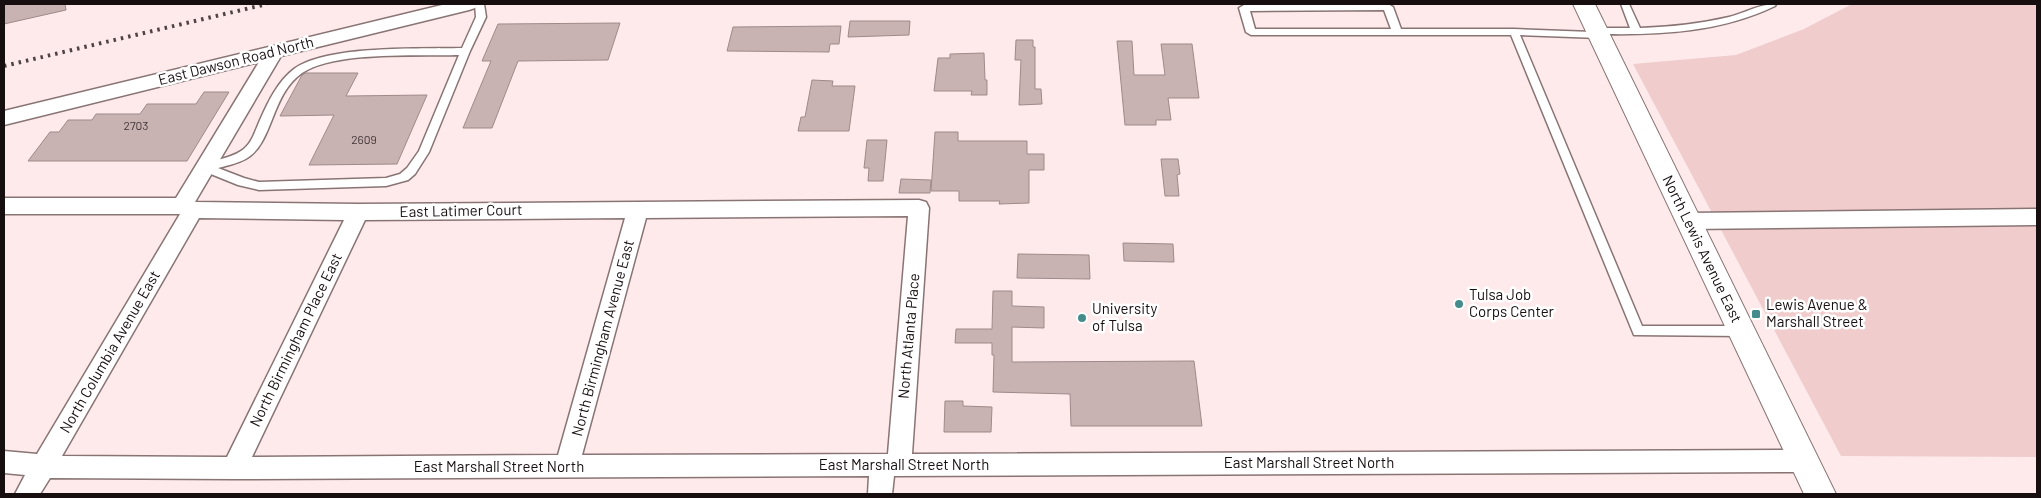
<svg xmlns="http://www.w3.org/2000/svg" width="2041" height="498" font-family="Barlow,sans-serif">
	<style>
		.green { fill: #f0cccd }
		.building { fill: #c9b2b2; stroke: #9f8989 }
		.lines { fill: none; stroke-linecap: round; stroke-linejoin: round }
		.lane-casing { stroke: #897474; stroke-width: 3 }
		.street-casing { stroke: #897474; stroke-width: 3 }
		.secondary-casing { stroke: #897474; stroke-width: 2 }
		.lane { fill: #fff; fill-rule: evenodd }
		.street { fill: #fff; fill-rule: evenodd }
		.secondary { fill: #fff; fill-rule: evenodd }
		.rail { stroke: #4e4344; stroke-width: 4; stroke-dasharray: 2.5 5; stroke-linecap: butt }
		.poi-dot { fill: #458d8d; stroke: #fff; stroke-width: 2 }
		.labels { text-anchor: middle; stroke-width: 5; stroke-linejoin: round; paint-order: stroke }
		.number-label { font-size: 12px; fill: #433738 }
		.street-label { font-size: 15px; fill: #160e0f; stroke: #fff }
		.poi-label { font-size: 15px; fill: #160e0f; stroke: #fff; text-anchor: start }
	</style>
	<rect width="100%" height="100%" fill="#feeaeb"/>
	<path class="green" d="M1852 4H2037V457L1841 456 1633 64 1736 55 1804 29Z"/>
	<path class="building" d="M4 4H65L66 10 4 24Z
		M850 21H910L909 35 848 37Z
		M620 23 608 60 518 61 492 128H463L491 61H482L498 24Z
		M841 26 839 44H830L829 52 727 51 733 27Z
		M1016 40H1033V47H1035V89H1041L1042 104 1019 105 1021 60H1015Z
		M1117 41H1132L1134 75H1165L1161 44H1192L1199 98H1168L1171 120H1156V125H1125Z
		M984 53 985 80H987V95H971L972 91H934L938 58H950V54Z
		M306 73H358L346 96 427 95 397 164 309 165 334 115 280 116 302 75Z
		M812 80 833 81 832 86H855L849 131H798L801 117H805Z
		M204 92H229L187 161H28L50 132H59L68 120H92L96 114H140L147 104H196Z
		M935 132H958V141H1027V154H1044V170H1029V203L999 204 1000 201H959V191H931Z
		M867 140H887L883 181H868L869 168H864Z
		M1161 159H1178L1180 174 1177 175 1179 196H1165Z
		M901 179 931 180 930 193H899Z
		M1123 243 1173 244 1174 262 1124 261Z
		M1018 254 1089 255 1090 279 1017 278Z
		M993 291H1012V306L1044 307V328L1012 327V362L1194 361 1202 426H1071L1070 394 993 392 994 355H992V343H955L956 329H992Z
		M945 401H963V406L992 407 991 432H944Z"/>
	<g class="lines">
		<g class="lane-casing">
			<path id="lane" d="M475 4H484L486 17 470 51 429 152 415 174 408 180 386 186 259 190 238 185 201 170 200 167 201 164C214 160 229 159 241 151 252 144 255 131 260 120 268 102 278 81 294 69 327 45 419 49 462 48L476 17ZM459 55 419 151 407 168 400 174 386 178 259 182 244 178 218 168C229 165 241 163 250 156 273 139 272 94 302 73 334 51 419 56 459 55Z
				M1388 4 1393 7 1401 29H1514L1592 32 1593 29 1596 28H1630L1621 4H1629L1640 28C1670 27 1699 24 1729 17 1745 13 1759 4 1776 4L1775 6C1721 32 1662 35 1603 34L1602 37 1599 38 1520 35 1642 326H1742L1746 327 1748 331 1746 335 1742 336 1634 335 1511 35H1251L1246 32 1239 8 1244 5ZM1384 10 1391 29H1255L1250 11Z"/>
		</g>
		<g class="street-casing">
			<path id="street" d="M446 4H478L475 8 469 10 281 56 195 202 358 204 919 200 926 202 929 208 912 454 1804 450 1813 453 1816 461 1813 469 1804 472 894 476 892 494H868L869 476 234 479 50 478 40 494H15L25 475 4 473V451L37 454 180 214H4V198H176L259 62 4 125V111ZM908 216 888 454 582 455 646 218ZM199 218 344 220 227 457 62 456ZM625 218 558 455 252 457 365 220Z
				M2037 209V225L1688 229 1681 227 1678 221 1681 215 1688 213Z"/>
		</g>
		<g class="secondary-casing">
			<path id="secondary" d="M1573 4H1595L1836 494H1804Z"/>
		</g>
		<use href="#lane" class="lane"/>
		<use href="#street" class="street"/>
		<use href="#secondary" class="secondary"/>
		<path class="rail" d="M4 66 267 4"/>
	</g>
	<g class="poi-dot">
		<circle cx="1459" cy="304" r="5"/>
		<rect x="1751" y="309" width="10" height="10" rx="2.5"/>
		<circle cx="1082" cy="318" r="5"/>
	</g>
	<g class="labels">
		<g class="number-label">
			<text x="136" y="130">2703</text>
			<text x="364" y="144">2609</text>
		</g>
		<g class="street-label">
			<text transform="translate(236 61) rotate(-14)" y="5">East Dawson Road North</text>
			<text transform="translate(461 211) rotate(-1)" y="5">East Latimer Court</text>
			<text transform="translate(1702 249) rotate(64)" y="5">North Lewis Avenue East</text>
			<text transform="translate(909 336) rotate(-85)" y="5">North Atlanta Place</text>
			<text transform="translate(603 338) rotate(-75)" y="5">North Birmingham Avenue East</text>
			<text transform="translate(296 340) rotate(-64)" y="5">North Birmingham Place East</text>
			<text transform="translate(110 352) rotate(-60)" y="5">North Columbia Avenue East</text>
			<text x="1309" y="468">East Marshall Street North</text>
			<text x="904" y="470">East Marshall Street North</text>
			<text x="499" y="472">East Marshall Street North</text>
		</g>
		<g class="poi-label">
			<text x="1469" y="300">Tulsa Job<tspan x="1469" dy="17">Corps Center</tspan></text>
			<text x="1766" y="310">Lewis Avenue &amp;<tspan x="1766" dy="17">Marshall Street</tspan></text>
			<text x="1092" y="314">University<tspan x="1092" dy="17">of Tulsa</tspan></text>
		</g>
	</g>
	<rect width="2041" height="498" fill="none" stroke="#160e0f" stroke-width="10"/>
</svg>
